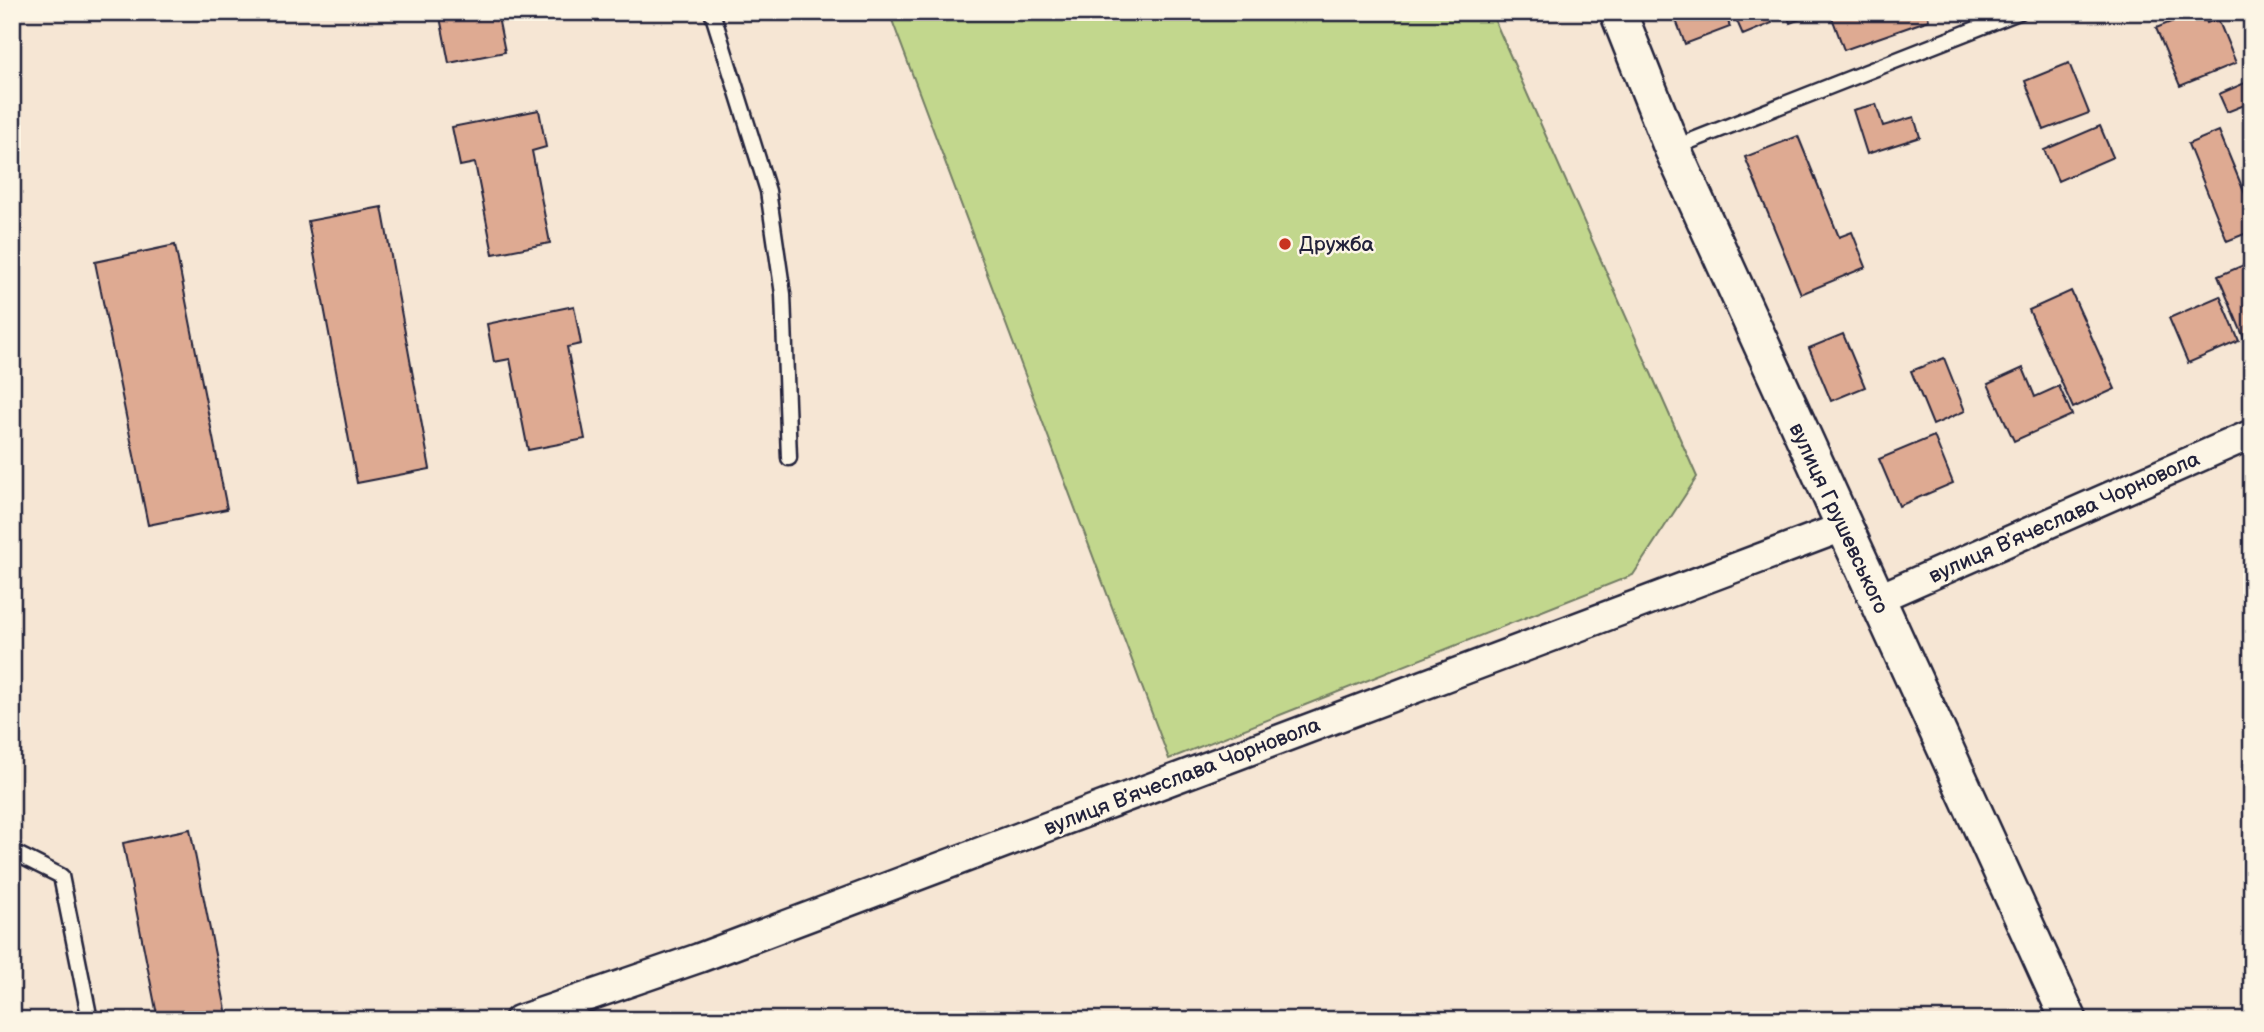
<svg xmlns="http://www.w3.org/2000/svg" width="2264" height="1032" font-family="'Balsamiq Sans',sans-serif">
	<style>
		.green { fill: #c2d78d; stroke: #727c64; stroke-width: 2 }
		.building { fill: #deaa92; stroke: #22223b; stroke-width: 2 }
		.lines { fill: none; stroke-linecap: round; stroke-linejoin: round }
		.service-casing { stroke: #22223b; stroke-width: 19 }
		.minor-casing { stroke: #22223b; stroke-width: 33 }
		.tertiary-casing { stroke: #22223b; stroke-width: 40 }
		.service { stroke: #fcf5e5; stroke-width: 14 }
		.minor { stroke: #fcf5e5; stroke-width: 28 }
		.tertiary { stroke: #fcf5e5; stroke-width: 35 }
		.poi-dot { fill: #c8321e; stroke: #fcf5e5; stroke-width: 2.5 }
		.labels { text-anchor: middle; stroke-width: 5; stroke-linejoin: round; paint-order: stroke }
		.poi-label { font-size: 21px; fill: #22223b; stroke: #fcf5e5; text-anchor: start }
		.street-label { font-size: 21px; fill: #22223b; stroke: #fcf5e5 }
	</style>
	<rect width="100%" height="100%" fill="#f6e6d4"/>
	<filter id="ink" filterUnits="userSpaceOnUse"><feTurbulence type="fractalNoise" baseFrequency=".0143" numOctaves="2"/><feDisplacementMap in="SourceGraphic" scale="14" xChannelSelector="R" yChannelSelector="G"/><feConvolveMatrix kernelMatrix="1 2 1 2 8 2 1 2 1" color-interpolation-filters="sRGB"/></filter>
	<g filter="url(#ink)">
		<path class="green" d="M889 12H1491L1697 477 1633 575 1169 759Z"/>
		<path class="building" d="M439 12H497L505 52 449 63Z
			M1673 12H1725L1730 27 1685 44Z
			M1733 12H1768L1772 23 1743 35Z
			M1786 12H1814L1815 14 1790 23Z
			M1830 12H1927L1929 20 1844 50Z
			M2195 12H2203L2207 23 2218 19 2236 63 2180 86 2156 28Z
			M2245 12H2252V27Z
			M2069 63 2089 113 2044 130 2025 81Z
			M2252 80V102L2227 112 2219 94Z
			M1876 104 1883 126 1914 117 1920 137 1867 154 1853 110Z
			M539 110 546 147 532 151 550 243 493 254 475 163 460 166 452 127Z
			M2100 126 2113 157 2058 181 2044 150Z
			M2219 131 2252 211V231L2227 241 2188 144Z
			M1798 136 1839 237 1852 232 1866 267 1801 294 1745 157Z
			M382 207 430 469 357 483 308 221Z
			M175 245 227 509 148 525 95 262Z
			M2246 264 2252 277V335L2244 338 2218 276Z
			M2071 291 2115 389 2073 408 2029 310Z
			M2220 296 2239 341 2188 363 2169 318Z
			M574 306 581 344 567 347 585 439 528 450 510 359 494 362 487 324Z
			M1843 334 1865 387 1831 401 1809 348Z
			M1944 358 1965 411 1933 425 1911 371Z
			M2023 368 2035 397 2059 386 2072 415 2014 441 1988 384Z
			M1934 436 1953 483 1899 506 1879 459Z
			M190 829 228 1020H158L123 843Z"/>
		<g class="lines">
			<g class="service-casing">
				<path id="service" d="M712 12 768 191 783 294 789 458
					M1673 148 2019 12
					M12 855 17 854 61 876 90 1020"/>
			</g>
			<g class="minor-casing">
				<path id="minor" d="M1877 599 2252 434
					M519 1020 699 958 1843 527"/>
			</g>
			<g class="tertiary-casing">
				<path id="tertiary" d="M1618 12 1672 148 2069 1020"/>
			</g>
			<use href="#service" class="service"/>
			<use href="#minor" class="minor"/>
			<use href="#tertiary" class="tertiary"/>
		</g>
	</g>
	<circle class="poi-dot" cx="1285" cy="244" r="7"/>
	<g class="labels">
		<g class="poi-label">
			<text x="1299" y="251">Дружба</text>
		</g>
		<g class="street-label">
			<text transform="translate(2064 517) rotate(-24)" y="7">вулиця Вʼячеслава Чорновола</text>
			<text transform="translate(1839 518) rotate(65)" y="7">вулиця Грушевського</text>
			<text transform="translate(1182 776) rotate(-21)" y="7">вулиця Вʼячеслава Чорновола</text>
		</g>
	</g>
	<rect width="2264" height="1032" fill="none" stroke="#fcf5e5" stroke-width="42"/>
	<rect x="21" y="21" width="2222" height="990" fill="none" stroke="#22223b" stroke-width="2.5" filter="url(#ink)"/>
</svg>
